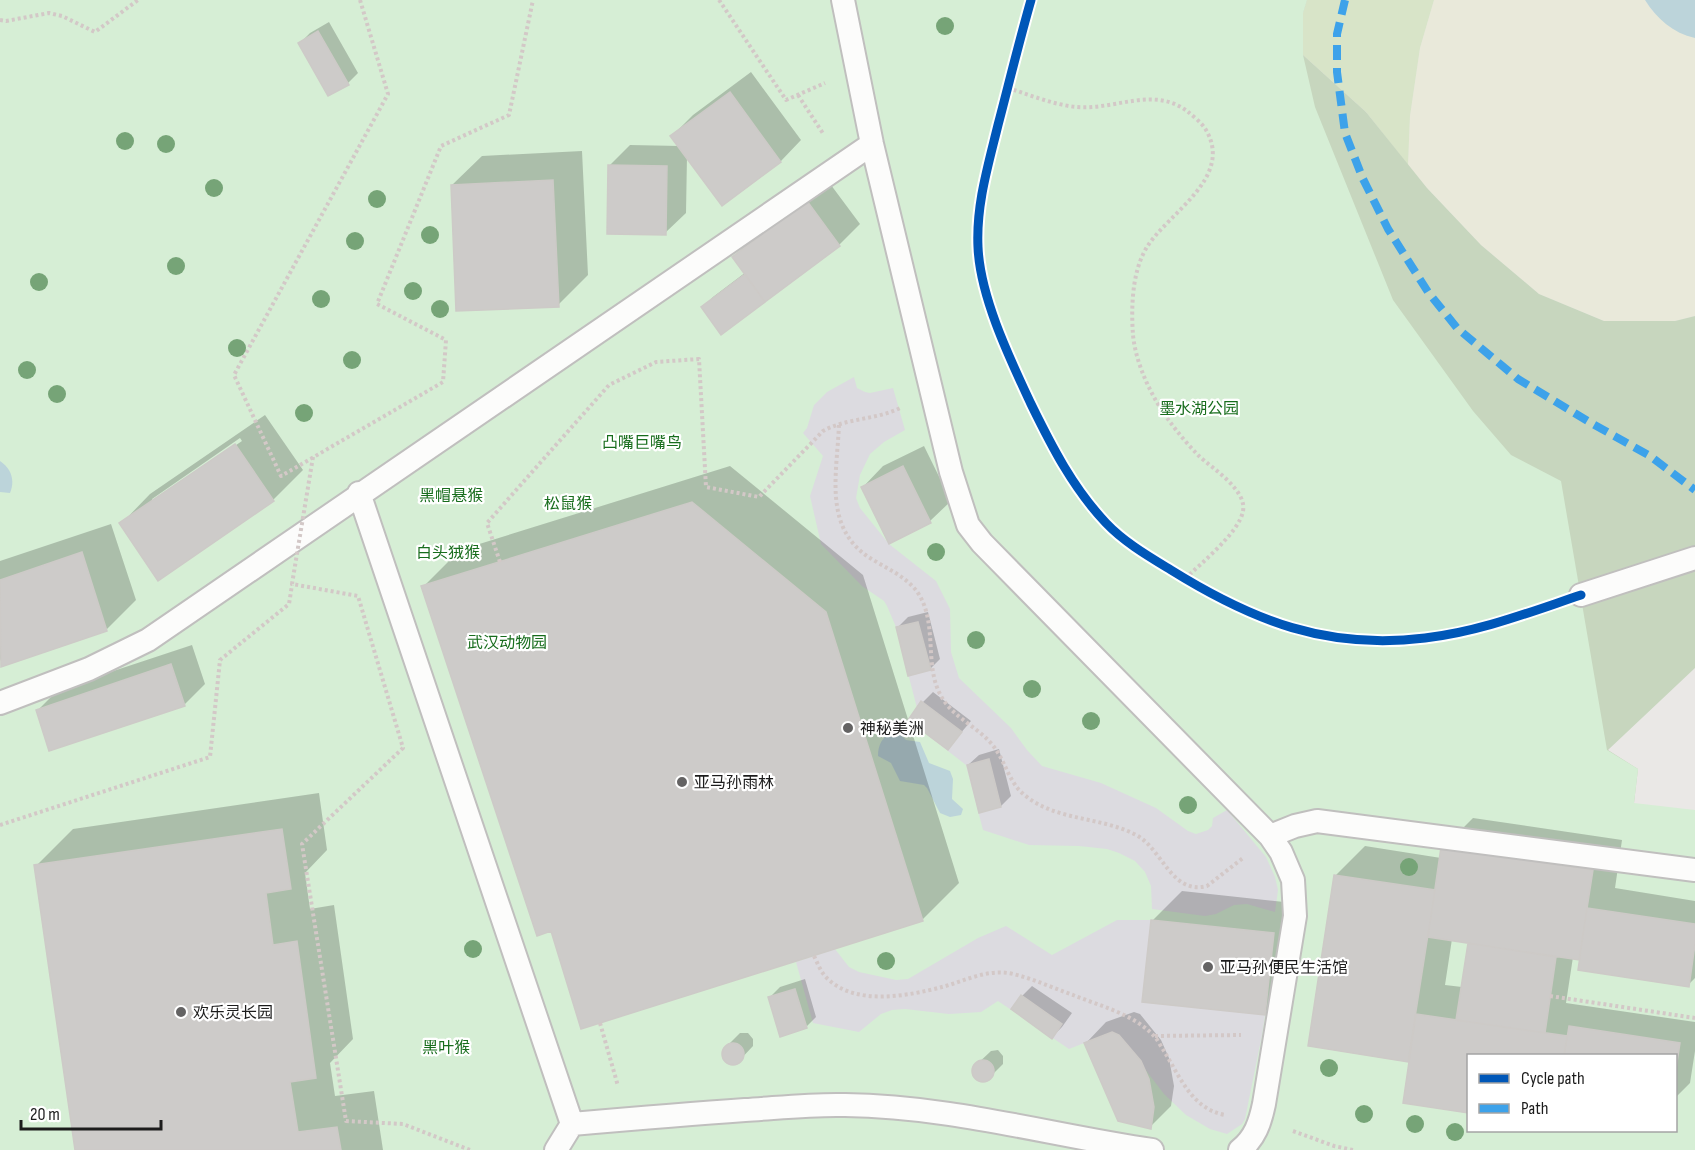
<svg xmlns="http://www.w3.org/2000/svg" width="1695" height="1150" font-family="'Sofia Sans Condensed','Noto Sans SC',sans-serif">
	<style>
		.farmland { fill: #e9e9da }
		.grass { fill: #d8e4c8 }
		.forest { fill: #c7d6be }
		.park { fill: #d6eed5; fill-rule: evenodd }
		.plaza { fill: #dcdbe0 }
		.water { fill: #bcd4da }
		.shadow { fill: #0003; fill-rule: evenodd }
		.building { fill: #cdcbc9; stroke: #cdcac7; stroke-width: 1.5 }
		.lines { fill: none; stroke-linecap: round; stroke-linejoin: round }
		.lane-casing { stroke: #c0bfbe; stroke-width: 26 }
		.path { stroke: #d3c8c7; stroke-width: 4; stroke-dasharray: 3 3; stroke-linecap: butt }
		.lane { stroke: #fcfcfb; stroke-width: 22 }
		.path-bridge { stroke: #d3c8c7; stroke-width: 4; stroke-dasharray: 3 3; stroke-linecap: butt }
		.quiet { stroke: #3da2ea; stroke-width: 8; stroke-dasharray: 15 8; stroke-linecap: butt }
		.cycleway-casing { stroke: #fff; stroke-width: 13 }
		.cycleway { stroke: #0057b8; stroke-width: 9 }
		.tree { fill: #76a477 }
		.poi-dot { fill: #646363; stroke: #fff; stroke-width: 2 }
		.labels { text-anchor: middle; stroke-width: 4.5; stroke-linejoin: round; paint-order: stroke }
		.park-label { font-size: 16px; fill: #186d1d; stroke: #fff }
		.poi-label { font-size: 16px; fill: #1c1c1c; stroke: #fff; text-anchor: start }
	</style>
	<rect width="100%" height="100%" fill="#eae8e6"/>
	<path class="farmland" d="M1434 0H1645L1654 13 1695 38V316L1675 321H1604L1539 294 1481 245 1427 188 1408 165 1410 116 1420 48Z"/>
	<path class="grass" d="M1307 0H1434L1420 48 1410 116 1408 165 1366 112 1303 55V13Z"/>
	<path class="forest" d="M1307 0 1303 13V55L1366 112 1427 188 1481 245 1539 294 1604 321H1675L1695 316V668L1608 750 1638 769 1634 803 1011 28Z"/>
	<path class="park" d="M0 0H1307L1303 13V55L1315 107 1393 300 1473 411 1511 455 1561 481 1607 750 1638 769 1634 803 1695 810V1150H0ZM1468 1056H1676V1130H1468Z"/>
	<path class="plaza" d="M854 377 857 388 865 392 870 393 893 388 905 430 884 442 870 454 860 475 856 498 860 508 889 544 936 581 950 609 951 652 959 678 1011 728 1027 750 1042 766 1101 783 1156 808 1188 831 1196 834 1208 830 1212 826 1213 818 1227 810 1266 857 1275 877 1278 890 1275 912 1247 904 1234 905 1216 914 1205 916 1152 909 1151 886 1145 872 1135 861 1119 853 1107 849 1079 846 1029 845 983 830 966 765 908 720 917 708 896 627 887 606 884 601 862 586 821 544 810 496 823 456 803 433 807 428 814 405 827 392Z
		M1117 920H1151L1142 1001 1265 1015 1262 1035 1245 1119 1242 1124 1227 1134 1210 1129 1186 1115 1164 1094 1119 1035 1112 1032 1069 1049 998 1001 981 1012 949 1014 905 1009 892 1010 881 1014 859 1032 813 1023 796 962 835 949 849 967 859 972 896 980 908 979 978 938 1006 926 1052 955Z"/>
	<path class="water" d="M1645 0H1695V38C1673 33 1657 19 1645 0Z
		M0 461C12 469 15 481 10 493L0 492Z
		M892 732 899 733 906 740 920 742 929 763 950 771 953 779 952 799 963 809 961 815 950 817 940 813 927 788 924 785 900 781 891 763 878 756C878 745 882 737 892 732Z"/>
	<path class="shadow" d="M329 22 358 73 348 83 300 43 310 33Z
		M751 72 801 140 781 161 722 203 687 156 686 213 665 233 609 166 630 145 680 146 672 136 693 115Z
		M582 151 588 275 558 305 452 185 482 156Z
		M828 181 860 224 839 245 703 307 713 297 746 272 734 257 755 236Z
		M265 415 303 470 273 500 121 524 150 494ZM240 438 242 441 152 502V499Z
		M924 446 951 501 930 521 863 487 883 466Z
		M730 466 863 575 959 883 922 920 423 587 460 550Z
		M111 524 136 600 106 630 2 665 0 658V561Z
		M928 612 940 659 930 669 898 627 908 617Z
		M192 645 205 684 184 705 38 710 59 689Z
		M933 692 971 721 948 748 923 702Z
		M999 749 1011 796 1001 806 968 765 979 755Z
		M319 793 327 850 305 873 310 909 334 905 353 1039 330 1063 335 1096 374 1091 383 1150H76L36 866 73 829Z
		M1473 818 1622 840 1615 888 1695 901V978L1688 985 1582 955 1579 958 1573 957 1566 1003 1695 1022V1051L1690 1083 1676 1097V1056H1468V1112L1404 1102 1410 1060 1310 1045 1335 876 1365 846 1441 858 1443 848ZM1452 939 1469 942 1462 987 1445 985Z
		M1182 891 1303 904 1294 983 1264 1013 1152 921Z
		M805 979 816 1017 806 1027 770 997 780 987Z
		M1032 986 1072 1013 1062 1027 1052 1037 1022 996Z
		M1134 1012 1140 1014 1161 1040 1169 1058 1174 1086 1171 1106 1150 1127 1086 1043 1106 1022Z
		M740 1033H748L753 1039V1046L737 1063H729L724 1058 723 1050Z
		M998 1050 1003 1056V1064L987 1080H979L974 1075V1067L991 1051Z"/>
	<path class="building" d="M318 31 349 85 328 96 298 43Z
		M730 92 781 162 722 206 670 136Z
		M608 165 667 166 666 235 607 234Z
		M553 180 559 307 456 311 451 185Z
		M807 201 840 246 765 302 732 257Z
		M745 274 765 302 721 335 701 307Z
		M235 444 274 501 158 581 119 523Z
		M903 466 931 523 889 544 861 487Z
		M692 502 826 612 923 921 581 1029 551 931 537 936 421 586Z
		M82 552 107 631 1 667 0 580Z
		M918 622 931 670 908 676 896 627Z
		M171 664 185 706 49 751 36 710Z
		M921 701 962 732 948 750 908 720Z
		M989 759 1001 807 979 813 967 765Z
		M282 829 291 889 266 893 273 945 297 941 316 1078 290 1082 298 1132 337 1127 341 1150H75L34 865Z
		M1441 847 1593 870 1579 960 1428 937Z
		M1334 875 1435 890 1408 1062 1308 1046Z
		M1587 908 1695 924V944L1689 987 1578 970Z
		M1151 920 1274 933 1265 1015 1142 1002Z
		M1468 943 1556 957 1545 1033 1456 1020Z
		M795 989 807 1028 780 1037 768 997Z
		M1021 995 1062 1024 1052 1039 1011 1009Z
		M1416 1014 1567 1036 1564 1056H1468V1113L1403 1103Z
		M1569 1026 1680 1043 1676 1069V1056H1564Z
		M1112 1032 1119 1035 1141 1061 1149 1079 1154 1107 1151 1129 1118 1121 1084 1043Z
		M722 1054a11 11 0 1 1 22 0a11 11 0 1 1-22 0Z
		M972 1071a11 11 0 1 1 22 0a11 11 0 1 1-22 0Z"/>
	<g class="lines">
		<g class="lane-casing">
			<path id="lane" d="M843 0 872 144 951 472 968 525 982 543 1270 836 1281 852 1293 880 1295 916 1264 1104C1260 1123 1255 1138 1240 1150
				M359 493 572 1124
				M1581 595 1695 558
				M0 703 89 669 148 640 872 144
				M1270 836 1295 826 1317 821 1695 870
				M556 1150 572 1124C629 1119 687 1114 745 1110 778 1108 812 1104 845 1105 949 1106 1050 1135 1152 1150"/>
		</g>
		<path class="path" d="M360 0 388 94 234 375 281 476 443 382 446 340 377 304 441 146 509 115 533 0
			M719 0 786 100 825 83
			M0 20 6 21 49 13 62 16 95 32 138 0
			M1008 88C1030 95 1054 105 1077 107 1116 110 1153 86 1187 111 1193 116 1202 123 1206 130 1234 178 1168 213 1147 247 1132 271 1131 307 1133 335 1136 365 1152 398 1170 422 1179 434 1189 446 1199 456 1213 469 1247 490 1243 511 1239 533 1201 563 1185 579
			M798 95 824 135
			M839 425C837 474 823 528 870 558 886 568 907 577 918 593 938 624 924 663 940 694 950 715 974 725 989 741 1006 758 1007 783 1027 797 1058 821 1104 817 1138 836 1163 851 1172 895 1207 886L1243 858
			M500 562 487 523 609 385 656 362 699 359 706 487 759 497 823 431C846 418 876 420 900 408
			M0 825 210 757 220 660 289 604 292 585
			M814 956C818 964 821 973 828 979 856 1006 908 996 942 987 965 981 988 968 1013 974 1034 979 1053 988 1073 995 1100 1006 1134 1014 1154 1036 1158 1040 1161 1047 1164 1051 1180 1077 1192 1109 1225 1115
			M1550 996 1695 1018
			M600 1023 618 1086
			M1155 1036 1241 1035
			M1293 1131 1334 1146 1353 1150"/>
		<use href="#lane" class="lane"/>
		<path class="path-bridge" d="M313 457 292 584 358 596 403 748 302 844 346 1121 403 1124 470 1150"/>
		<path class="quiet" d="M1345 0 1337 34V72L1345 133 1363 179 1388 229 1428 292 1457 328 1518 379 1591 423 1650 456 1695 490"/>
		<g class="cycleway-casing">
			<path id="cycleway" d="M1031 0C1019 42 1009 83 998 125 988 166 976 205 978 247 980 297 1010 359 1031 404 1052 447 1073 488 1106 523 1124 542 1148 556 1171 570 1253 621 1327 650 1425 638 1479 632 1530 612 1581 595"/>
		</g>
		<use href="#cycleway" class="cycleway"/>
	</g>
	<g class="tree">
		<circle cx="945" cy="26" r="9"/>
		<circle cx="125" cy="141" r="9"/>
		<circle cx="166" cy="144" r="9"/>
		<circle cx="214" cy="188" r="9"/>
		<circle cx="377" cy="199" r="9"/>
		<circle cx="430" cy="235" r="9"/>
		<circle cx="355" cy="241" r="9"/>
		<circle cx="176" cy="266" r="9"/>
		<circle cx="39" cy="282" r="9"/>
		<circle cx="413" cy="291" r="9"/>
		<circle cx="321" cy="299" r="9"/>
		<circle cx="440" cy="309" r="9"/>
		<circle cx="237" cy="348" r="9"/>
		<circle cx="352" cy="360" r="9"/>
		<circle cx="27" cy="370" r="9"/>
		<circle cx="57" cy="394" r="9"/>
		<circle cx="304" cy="413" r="9"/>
		<circle cx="936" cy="552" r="9"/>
		<circle cx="976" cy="640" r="9"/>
		<circle cx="1032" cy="689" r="9"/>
		<circle cx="1091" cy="721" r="9"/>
		<circle cx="1188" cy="805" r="9"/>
		<circle cx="1409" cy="867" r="9"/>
		<circle cx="473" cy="949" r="9"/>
		<circle cx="886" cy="961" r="9"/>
		<circle cx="1329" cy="1068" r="9"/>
		<circle cx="1364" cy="1114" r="9"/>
		<circle cx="1415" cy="1124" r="9"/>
		<circle cx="1455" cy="1132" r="9"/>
	</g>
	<g class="poi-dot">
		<circle cx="848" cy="728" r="6"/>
		<circle cx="682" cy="782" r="6"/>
		<circle cx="1208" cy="967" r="6"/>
		<circle cx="181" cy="1012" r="6"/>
	</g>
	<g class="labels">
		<g class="park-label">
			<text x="1199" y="414">墨水湖公园</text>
			<text x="642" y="448">凸嘴巨嘴鸟</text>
			<text x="451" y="501">黑帽悬猴</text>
			<text x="568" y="509">松鼠猴</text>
			<text x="448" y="558">白头狨猴</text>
			<text x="507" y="648">武汉动物园</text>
			<text x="446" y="1053">黑叶猴</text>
		</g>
		<g class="poi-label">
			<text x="860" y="734">神秘美洲</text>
			<text x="694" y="788">亚马孙雨林</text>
			<text x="1220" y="973">亚马孙便民生活馆</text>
			<text x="193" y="1018">欢乐灵长园</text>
		</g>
	</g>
	<rect x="1467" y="1054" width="210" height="78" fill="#ffffff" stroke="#a4a4a4" stroke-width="1.5"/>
	<rect x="1479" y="1074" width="30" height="9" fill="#0057b8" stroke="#a4a4a4" stroke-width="1.5"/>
	<text x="1521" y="1084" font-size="18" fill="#1c1c1c">Cycle path</text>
	<rect x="1479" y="1104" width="30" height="9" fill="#3da2ea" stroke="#a4a4a4" stroke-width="1.5"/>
	<text x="1521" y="1114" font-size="18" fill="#1c1c1c">Path</text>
	<path d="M21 1120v9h140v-9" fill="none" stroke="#1c1c1c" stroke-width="3"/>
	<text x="30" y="1120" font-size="18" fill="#1c1c1c" stroke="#ffffff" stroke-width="4.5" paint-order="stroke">20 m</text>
</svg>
